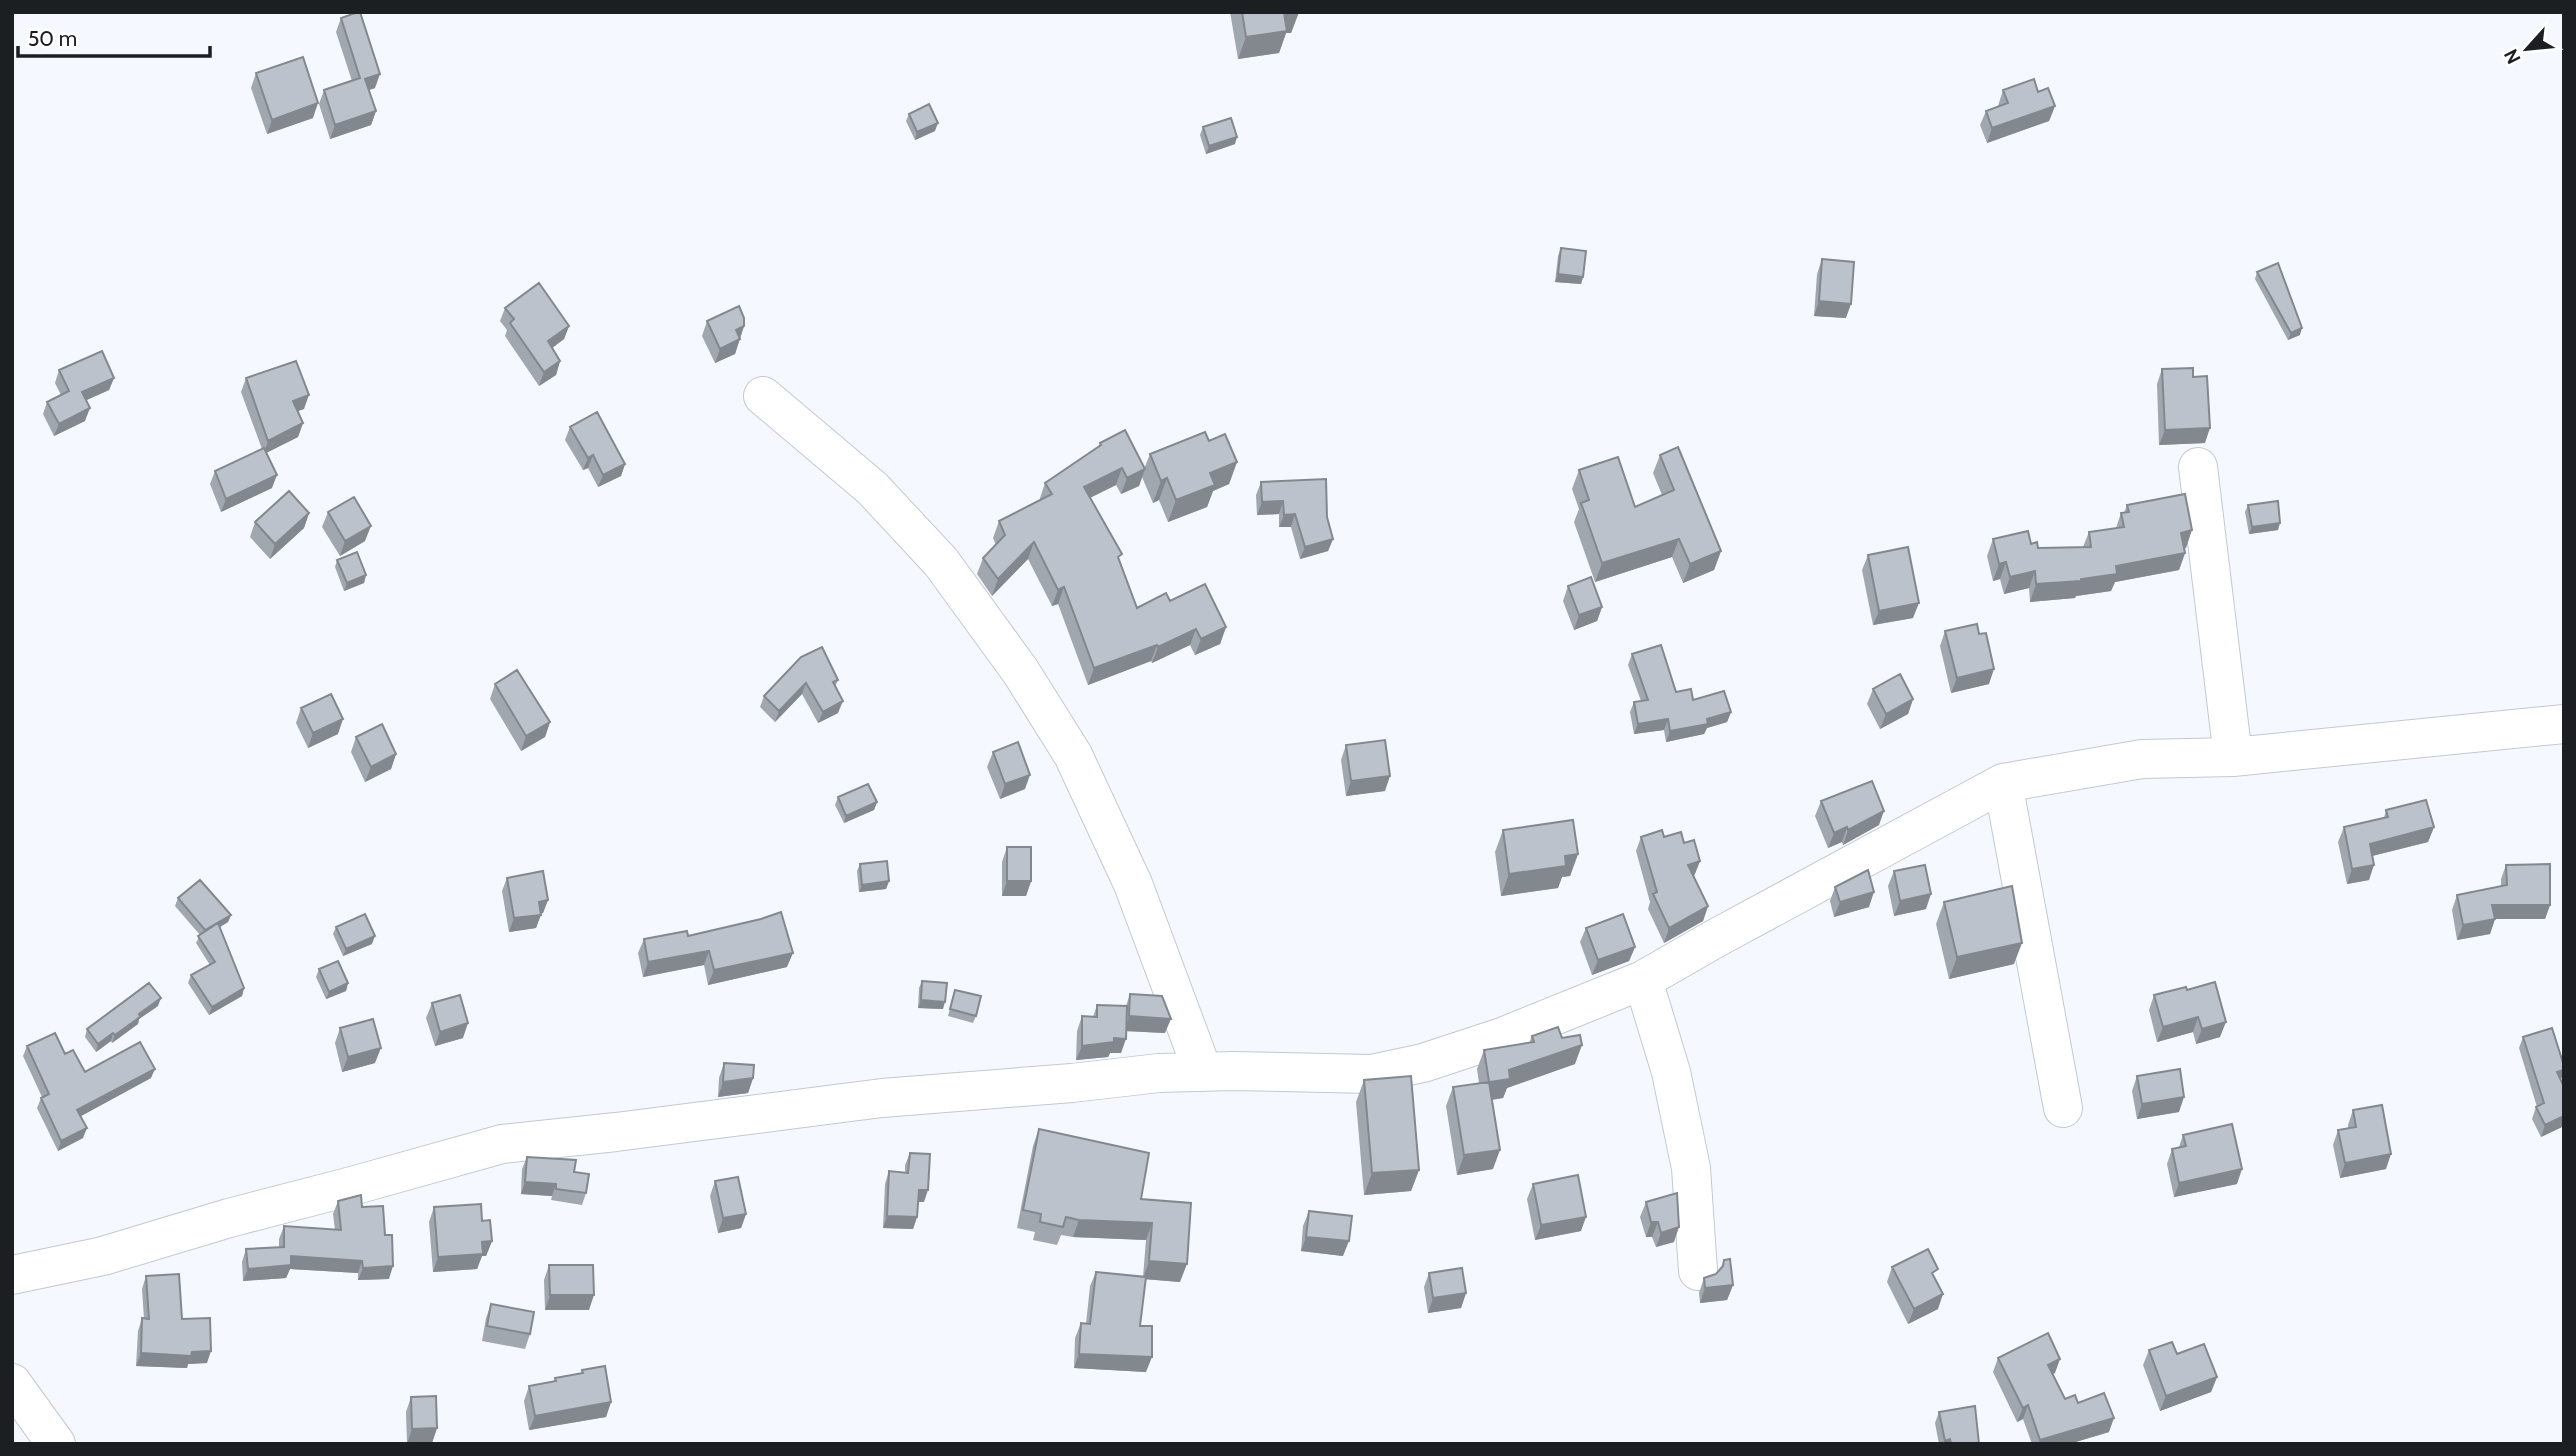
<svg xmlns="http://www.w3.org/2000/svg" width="2576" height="1456" font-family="Cabin,sans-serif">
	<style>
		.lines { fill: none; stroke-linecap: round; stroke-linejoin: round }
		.minor-casing { stroke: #c2c9d2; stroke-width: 40 }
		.minor { stroke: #fff; stroke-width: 38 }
		.wall { fill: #a1a7af }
		.shaded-wall { fill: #83888e }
		.building { fill: #bbc2cb; stroke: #83888e; stroke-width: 2 }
	</style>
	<rect width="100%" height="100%" fill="#f5f9ff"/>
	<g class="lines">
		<g class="minor-casing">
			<path id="minor" d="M763 396 872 488 941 562 1021 672 1073 755 1133 884 1203 1072
				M2198 467 2233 757
				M2003 783 2063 1108
				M1643 980 1671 1072 1691 1168 1698 1271
				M12 1275 103 1256 229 1218 352 1186 502 1144 616 1132 882 1098 1072 1083 1159 1073 1233 1071 1371 1074 1423 1063 1502 1037 1643 980 1718 937 2003 783 2142 759 2233 757 2564 724
				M12 1383 56 1444"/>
		</g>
		<use href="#minor" class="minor"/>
	</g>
	<path class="wall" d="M1230 12H1299L1291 33H1286L1279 53 1238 59Z
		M341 18 375 88 369 90 376 111 371 125 330 139 319 104 324 90 352 81 336 32Z
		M256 73 313 118 267 134 251 88Z
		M2003 90 2055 106 2049 121 1987 143 1980 125 1986 111 1998 106Z
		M909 114 935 131 915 140 906 121Z
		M1203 127 1235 144 1206 154 1200 135Z
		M1561 248 1583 277 1581 284 1555 282 1558 256Z
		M1822 259 1846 318 1814 316 1817 274Z
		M2257 272 2300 335 2288 340 2255 279Z
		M505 308 569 326 564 339 552 348 560 361 556 375 539 386 505 336 507 330 500 321Z
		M707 321 744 326 735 354 715 363 702 336Z
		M2162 369 2193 377 2205 443 2159 445 2157 384Z
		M59 370 114 378 109 390 86 400 85 421 54 436 43 414 47 402 61 395 55 383Z
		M246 378 304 409 298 411 303 423 298 437 266 453 272 488 221 512 210 484 215 471 262 449 241 392Z
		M570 427 625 464 621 476 598 487 588 468 583 470 565 440Z
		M1209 441 1237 462 1229 484 1213 491 1207 507 1168 522 1159 500 1153 503 1142 477 1139 486 1121 494 1116 485 1090 498 1119 561 1137 608 1170 601 1226 627 1220 644 1195 655 1190 645 1152 663 1151 661 1088 685 1058 604 1052 606 1028 559 992 596 977 574 983 558 996 545 993 538 999 521 1039 501 1045 483 1099 447 1100 443 1144 469 1150 454Z
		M1660 455 1721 551 1714 570 1683 583 1672 557 1595 582 1574 522 1579 509 1572 489 1579 470 1635 507 1662 495 1653 473Z
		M1261 482 1327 517 1333 539 1328 551 1300 559 1291 527H1279V514L1257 515 1256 495Z
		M2127 505 2186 548H2184L2185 553 2179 570 2115 582 2111 591 2076 596 2075 598 2030 602 2029 588 2004 594 2000 579 1993 581 1987 556 1993 539 2031 544 2038 548 2083 547 2089 532 2116 528 2121 513H2124Z
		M2248 505 2278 530 2249 534 2245 512Z
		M328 512 365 541 340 556 322 527Z
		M309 513 304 528 270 559 250 537 255 522Z
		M1868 555 1913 618 1873 625 1862 570Z
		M337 560 366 575 364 583 344 591 335 567Z
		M1568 586 1602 607 1597 621 1574 630 1563 601Z
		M1945 631 1979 634 1989 684 1951 693 1940 646Z
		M1632 654 1676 692 1693 700 1731 712 1727 722 1707 728 1704 734 1666 742 1664 730 1634 734 1630 712 1634 702 1641 701 1628 665Z
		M801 657 838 680 835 687 838 713 818 723 802 694 775 722 760 707 764 696Z
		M495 684 550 722 545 737 521 751 490 699Z
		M1873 689 1913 699 1908 714 1880 729 1867 704Z
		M301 708 338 734 308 748 296 723Z
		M356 737 396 754 391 769 365 782 351 752Z
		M1346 745 1385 791 1346 796 1341 760Z
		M993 752 1025 789 1000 799 987 767Z
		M838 797 877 802 874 810 844 823 835 805Z
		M1821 801 1879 825 1843 845 1842 842 1828 848 1815 816Z
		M2386 810 2434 827 2428 842 2372 856 2369 880 2347 884 2338 842 2344 827 2384 818Z
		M1503 830 1578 854 1570 876 1562 877 1558 888 1501 896 1495 852Z
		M1641 837H1664L1684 843 1700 861 1694 876 1708 906 1703 921 1664 943 1648 909 1650 902 1636 851Z
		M1007 847 1031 881 1026 896H1002V862Z
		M860 864 889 881 886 889 859 892 857 871Z
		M2506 865 2550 905 2545 919H2495L2490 934 2457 940 2452 910 2457 895 2501 886V879Z
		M1894 871 1926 909 1894 916 1888 886Z
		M507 878 548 900 543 913 540 914 536 928 509 932 502 891Z
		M1835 887 1869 907 1834 917 1830 901Z
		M178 898 231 915 228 922 220 927 244 988 242 996 209 1015 188 983 191 975 210 965 196 943 200 935 175 906Z
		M1944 902 2014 964 1949 979 1936 924Z
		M336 927 372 944 343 956 333 934Z
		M1586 928 1635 947 1629 961 1592 975 1580 942Z
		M688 936 787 967 708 985 704 965 643 977 638 953 644 939Z
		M319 969 348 983 346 991 326 999 316 977Z
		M922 981 943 1009 918 1008 919 988Z
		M955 990 976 1016 973 1023 948 1016Z
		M2187 990 2220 1037 2196 1044 2193 1032 2157 1042 2149 1010 2154 995Z
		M1130 994 1165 1033 1126 1031 1121 1053H1110L1108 1057 1076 1060 1077 1031 1082 1016 1093 1017 1097 1005 1126 1006Z
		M432 1003 463 1038 435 1046 426 1018Z
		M158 1006 139 1019 138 1024 112 1043 111 1041 96 1052 85 1037 87 1029Z
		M340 1028 375 1063 342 1072 335 1043Z
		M1532 1036 1562 1038 1575 1064 1507 1088 1503 1098 1492 1100 1493 1169 1457 1175 1446 1106 1453 1087 1479 1083 1477 1069 1484 1050 1529 1043Z
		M2523 1037 2564 1066V1072L2561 1080 2564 1087V1126L2541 1137 2532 1119 2536 1107H2537L2519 1048Z
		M27 1046 85 1072 151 1078 80 1116 83 1138 58 1151 37 1108 41 1098 42 1097 23 1056Z
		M724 1063 753 1078 748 1093 718 1097 719 1078Z
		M2137 1076 2179 1112 2137 1119 2132 1091Z
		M1364 1080 1419 1170 1411 1191 1364 1195 1356 1102Z
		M2353 1110 2386 1169 2340 1178 2333 1145 2338 1130 2348 1128V1125Z
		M1039 1129 1141 1199 1180 1282 1145 1279 1140 1326 1146 1372 1074 1368 1075 1338 1081 1323 1086 1324 1090 1286 1096 1272 1143 1277 1146 1240 1073 1237 1061 1235 1057 1245 1033 1240 1035 1232 1017 1228 1033 1146Z
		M2183 1135 2237 1184 2174 1197 2167 1164 2172 1149 2179 1147Z
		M910 1153 924 1202H918L917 1217 913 1229 883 1228 885 1184 889 1171 905 1173V1165Z
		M527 1157 574 1172 586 1193 582 1205 551 1200 552 1196 521 1194 522 1169Z
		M715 1181 746 1214 741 1228 718 1233 710 1196Z
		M1533 1184 1581 1231 1535 1240 1527 1199Z
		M338 1201 362 1207 385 1235 389 1279 358 1280V1273L290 1269 286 1278 243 1281 242 1262 246 1249 279 1247V1239L284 1226 335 1230 333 1214Z
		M1646 1202 1674 1242 1656 1247 1652 1237H1646L1640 1217Z
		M434 1207 482 1221 492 1241 486 1256H482L477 1269 433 1272 429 1222Z
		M1309 1211 1343 1256 1301 1251 1303 1226Z
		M1724 1260 1733 1285 1727 1300 1700 1303 1699 1293 1704 1278 1716 1274 1721 1268Z
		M549 1265 589 1310H545L544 1280Z
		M1892 1267 1935 1278 1938 1309 1908 1324 1887 1282Z
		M1429 1273 1466 1293 1461 1308 1428 1313 1424 1287Z
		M146 1276 182 1319 207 1363 188 1364 187 1368 136 1366 138 1331 142 1318 144 1319 142 1289Z
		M491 1304 530 1334 525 1349 482 1341 486 1318Z
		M2149 1350 2177 1354 2217 1377 2211 1392 2160 1411 2143 1365Z
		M1998 1358 2055 1373 2053 1374 2065 1399 2078 1403 2109 1432 2069 1444H2032L2023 1419 2017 1422 1993 1372Z
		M582 1370 611 1402 606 1417 529 1430 524 1401 529 1386 554 1382 555 1378 581 1373Z
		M411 1397 437 1428 432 1443 407 1444 406 1412Z
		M1939 1412 1979 1444H1939L1935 1423Z"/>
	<path class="shaded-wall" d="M1289 12H1299L1291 33H1286L1279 53 1238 59 1246 37 1284 13Z
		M380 74 375 88 360 93 365 79Z
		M318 103 313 118 267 134 272 120Z
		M2055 106 2049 121 1987 143 1992 128Z
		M376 111 371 125 330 139 335 125Z
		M938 123 935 131 915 140 917 132Z
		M1237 137 1235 144 1206 154 1209 146Z
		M1558 274 1583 277 1581 284 1555 282Z
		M1819 301 1851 304 1846 318 1814 316Z
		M569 326 564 339 543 355 548 341Z
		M744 326 735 354 715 363 720 349 736 330Z
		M2302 328 2300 335 2288 340 2291 333Z
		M560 361 556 375 539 386 544 372Z
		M114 378 109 390 78 404 82 392Z
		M309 395 304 409 288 414 293 401Z
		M90 408 85 421 54 436 59 424Z
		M303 423 298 437 264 454 268 441Z
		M2210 428 2205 443 2159 445 2165 430Z
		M593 455 588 468 583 470 588 458Z
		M1237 462 1229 484 1213 491 1207 507 1168 522 1176 500 1210 473Z
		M625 464 621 476 598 487 603 475Z
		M1122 468 1116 485 1077 504 1084 487Z
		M1145 469 1139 486 1121 494 1127 478Z
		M277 475 272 488 221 512 226 499Z
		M1167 478 1159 500 1153 503 1161 481Z
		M1283 501 1279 514 1257 515 1262 502Z
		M309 513 304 528 270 559 275 544Z
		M1295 514 1291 527H1279L1284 515Z
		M2280 523 2278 530 2249 534 2252 527Z
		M371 526 365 541 340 556 345 541Z
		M2192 530 2186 548 2175 550 2181 533Z
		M1333 539 1328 551 1300 559 1305 547Z
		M1679 539 1672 557 1595 582 1602 563Z
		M1034 542 1028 559 992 596 998 579Z
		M1721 551 1714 570 1683 583 1690 564Z
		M2185 553 2179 570 2115 582 2111 591 2076 596 2075 598 2030 602 2036 584 2081 579 2116 566Z
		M2006 562 2000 579 1993 581 1999 564Z
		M2035 571 2029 588 2004 594 2010 577Z
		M366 575 364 583 344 591 347 583Z
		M1064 587 1058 604 1052 606 1058 590Z
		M1919 603 1913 618 1873 625 1879 611Z
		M1602 607 1597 621 1574 630 1579 615Z
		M1226 627 1220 644 1195 655 1201 639Z
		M1196 629 1190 645 1152 663 1158 647Z
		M1157 645 1151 661 1088 685 1094 668Z
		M1994 669 1989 684 1951 693 1957 678Z
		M806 683 802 694 775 722 779 711Z
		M1913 699 1908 714 1880 729 1886 714Z
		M843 701 838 713 818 723 823 712Z
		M1731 712 1727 722 1707 728 1704 734 1666 742 1670 731Z
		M343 719 338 734 308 748 313 733Z
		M1668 719 1664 730 1634 734 1638 724Z
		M550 722 545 737 521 751 526 736Z
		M396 754 391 769 365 782 371 767Z
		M1030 775 1025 789 1000 799 1005 784Z
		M1390 776 1385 791 1346 796 1351 781Z
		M877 802 874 810 844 823 846 816Z
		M1884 811 1879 825 1843 845 1848 830Z
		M1847 827 1842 842 1828 848 1834 833Z
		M2434 827 2428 842 2364 858 2370 844Z
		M1578 854 1570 876 1562 877 1558 888 1501 896 1509 874 1565 856Z
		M1700 861 1694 876 1683 879 1688 865Z
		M2374 865 2369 880 2347 884 2352 869Z
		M889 881 886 889 859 892 862 885Z
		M1007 881H1031L1026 896H1002Z
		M1874 892 1869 907 1834 917 1840 902Z
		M1931 894 1926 909 1894 916 1900 901Z
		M548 900 543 913 534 915 539 902Z
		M2492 905H2550L2545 919H2495L2490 934 2457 940 2463 925Z
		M1708 906 1703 921 1664 943 1669 928Z
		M231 915 228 922 202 938 205 930Z
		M541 915 536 928 509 932 514 918Z
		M375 936 372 944 343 956 346 949Z
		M2022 943 2014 964 1949 979 1957 957Z
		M1635 947 1629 961 1592 975 1598 960Z
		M709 951 704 965 643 977 648 962Z
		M793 953 787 967 708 985 714 970Z
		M348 983 346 991 326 999 329 992Z
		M244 988 242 996 209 1015 212 1007Z
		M161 998 158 1006 139 1019 138 1024 112 1043 115 1035 139 1014Z
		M921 1000 945 1002 943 1009 918 1008Z
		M1129 1016 1171 1019 1165 1033 1124 1031Z
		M2198 1017 2193 1032 2157 1042 2163 1027Z
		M2226 1022 2220 1037 2196 1044 2202 1029Z
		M468 1023 463 1038 435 1046 440 1032Z
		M113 1033 111 1041 96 1052 98 1044Z
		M1114 1038 1126 1039 1121 1053H1110L1108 1057 1076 1060 1082 1046Z
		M1582 1045 1575 1064 1507 1088 1503 1098 1482 1101 1489 1082 1509 1070Z
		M381 1048 375 1063 342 1072 348 1057Z
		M155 1069 151 1078 74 1120 77 1110Z
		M2564 1070V1072L2560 1081 2557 1072Z
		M753 1078 748 1093 718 1097 723 1082Z
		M2184 1097 2179 1112 2137 1119 2142 1104Z
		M2564 1116V1126L2541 1137 2545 1125Z
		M87 1128 83 1138 58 1151 61 1141Z
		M1500 1150 1493 1169 1457 1175 1464 1155Z
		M2391 1154 2386 1169 2340 1178 2345 1163Z
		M2242 1169 2237 1184 2174 1197 2179 1183Z
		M1419 1170 1411 1191 1364 1195 1372 1173Z
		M525 1182 556 1184 552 1196 521 1194Z
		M919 1190H928L924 1202H914Z
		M746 1214 741 1228 718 1233 723 1218Z
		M887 1216 917 1217 913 1229 883 1228Z
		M1586 1217 1581 1231 1535 1240 1541 1225Z
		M1079 1220 1152 1223 1146 1240 1073 1237Z
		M1651 1222H1658L1652 1237H1646Z
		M1679 1227 1674 1242 1656 1247 1661 1233Z
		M1306 1237 1349 1241 1343 1256 1301 1251Z
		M492 1241 486 1256H482L477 1269 433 1272 438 1257 482 1242Z
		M291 1256 362 1261 358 1273 290 1269 286 1278 243 1281 248 1269Z
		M1149 1261 1187 1264 1180 1282 1143 1279Z
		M393 1266 389 1279 358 1280 363 1268Z
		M1733 1285 1727 1300 1700 1303 1705 1288Z
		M1466 1293 1461 1308 1428 1313 1433 1298Z
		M1943 1294 1938 1309 1908 1324 1914 1309Z
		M550 1295H594L589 1310H545Z
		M211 1351 207 1363 188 1364 187 1368 136 1366 141 1353Z
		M1079 1354 1152 1357 1146 1372 1074 1368Z
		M2060 1359 2055 1373 2043 1378 2048 1365Z
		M2217 1377 2211 1392 2160 1411 2166 1396Z
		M611 1402 606 1417 529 1430 535 1416Z
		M2028 1405 2023 1419 2017 1422 2023 1408Z
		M2114 1418 2109 1432 2069 1444H2039L2040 1440Z
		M437 1428 432 1443 407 1444 412 1429Z
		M1950 1439 1948 1444H1944L1945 1441Z"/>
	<path class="building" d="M358 12H360L380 74 365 79 376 111 335 125 324 90 360 78 341 18Z
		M1242 12H1289L1284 13 1287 31 1246 37Z
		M303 57 318 103 272 120 256 73Z
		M2034 79 2038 92 2048 88 2055 106 1992 128 1986 111 2008 103 2003 90Z
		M929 104 938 123 917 132 909 114Z
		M1231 118 1237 137 1209 146 1203 127Z
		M1561 248 1586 251 1583 277 1558 274Z
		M1822 259 1854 262 1851 304 1819 301Z
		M2278 263 2302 328 2291 333 2257 272Z
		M539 283 569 326 548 341 560 361 544 372 510 323 514 319 505 308Z
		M739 306 744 318V326L736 330 740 339 720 349 707 321Z
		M102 351 114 378 82 392 90 408 59 424 47 402 69 391 59 370Z
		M296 361 309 395 293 401 303 423 268 441 246 378Z
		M2193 368V377L2207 376 2210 428 2165 430 2162 369Z
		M597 412 625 464 603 475 593 455 588 458 570 427Z
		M1125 430 1145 469 1127 478 1122 468 1084 487 1122 554 1118 557 1137 608 1166 593 1170 601 1205 584 1226 627 1201 639 1196 629 1158 647 1157 645 1094 668 1064 587 1058 590 1034 542 998 579 983 558 1005 535 999 521 1052 494 1045 483 1101 445 1100 443Z
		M1205 432 1209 441 1225 434 1237 462 1210 473 1215 485 1176 500 1167 478 1161 481 1150 454Z
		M1678 447 1721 551 1690 564 1679 539 1602 563 1581 503 1589 500 1579 470 1618 457 1635 507 1674 490 1660 455Z
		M264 448 277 475 226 499 215 471Z
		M1326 479 1327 517 1333 539 1305 547 1295 514 1284 515 1283 501 1262 502 1261 482Z
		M289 491 309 513 275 544 255 522Z
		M2185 494 2192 530 2181 533 2185 553 2116 566 2117 574 2081 579V581L2036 584 2035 571 2010 577 2006 562 1999 564 1993 539 2028 531 2031 544 2037 542 2038 548 2091 547 2089 532 2124 527 2121 513 2129 512 2127 505Z
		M354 497 371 526 345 541 328 512Z
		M2278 501 2280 523 2252 527 2248 505Z
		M1908 547 1919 603 1879 611 1868 555Z
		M357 552 366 575 347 583 337 560Z
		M1591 577 1602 607 1579 615 1568 586Z
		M1977 624 1979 634 1986 633 1994 669 1957 678 1945 631Z
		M1661 645 1676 692 1691 689 1693 700 1724 691 1731 712 1707 719 1708 724 1670 731 1668 719 1638 724 1634 702 1648 700 1632 654Z
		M822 647 838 680 833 682 843 701 823 712 806 683 779 711 764 696 801 657Z
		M517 670 550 722 526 736 495 684Z
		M1900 674 1913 699 1886 714 1873 689Z
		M331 694 343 719 313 733 301 708Z
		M382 724 396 754 371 767 356 737Z
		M1385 740 1390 776 1351 781 1346 745Z
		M1018 742 1030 775 1005 784 993 752Z
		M1872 781 1884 811 1848 830 1847 827 1834 833 1821 801Z
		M868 784 877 802 846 816 838 797Z
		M2426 800 2434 827 2370 844 2374 865 2352 869 2344 827 2388 817 2386 810Z
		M1573 820 1578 854 1565 856 1566 866 1509 874 1503 830Z
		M1662 830 1664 837 1681 832 1684 843 1694 840 1700 861 1688 865 1708 906 1669 928 1653 894 1657 892 1641 837Z
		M1007 847H1031V881H1007Z
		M887 861 889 881 862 885 860 864Z
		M2550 864V905H2492L2495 919 2463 925 2457 895 2507 885 2506 865Z
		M1925 865 1931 894 1900 901 1894 871Z
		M1868 870 1874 892 1840 902 1835 887Z
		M543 871 548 900 539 902 541 915 514 918 507 878Z
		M200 880 231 915 205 930 178 898Z
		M2012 886 2022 943 1957 957 1944 902Z
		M781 912 793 953 714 970 709 951 648 962 644 939 687 931 688 936 761 919Z
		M365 914 375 936 346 949 336 927Z
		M1623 914 1635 947 1598 960 1586 928Z
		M218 923 244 988 212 1007 191 975 215 962 198 936Z
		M338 961 348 983 329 992 319 969Z
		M922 981 947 983 945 1002 921 1000Z
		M2215 982 2226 1022 2202 1029 2198 1017 2163 1027 2154 995 2186 987 2187 990Z
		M149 983 161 998 139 1014 140 1017 115 1035 113 1033 98 1044 87 1029Z
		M955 990 981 996 976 1016 950 1009Z
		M1130 994 1162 996 1171 1019 1129 1016Z
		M460 995 468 1023 440 1032 432 1003Z
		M1097 1005 1127 1006 1126 1039 1114 1038V1042L1082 1046V1016L1097 1017Z
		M373 1019 381 1048 348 1057 340 1028Z
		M1558 1027 1562 1038 1580 1035 1582 1045 1509 1070 1510 1079 1489 1082 1500 1150 1464 1155 1453 1087 1489 1082 1484 1050 1534 1042 1532 1036Z
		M2552 1028 2564 1066V1070L2557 1072 2564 1087V1116L2545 1125 2536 1107 2544 1103 2523 1037Z
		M55 1033 65 1054 73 1050 85 1072 140 1042 155 1069 77 1110 87 1128 61 1141 41 1098 49 1094 27 1046Z
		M724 1063 754 1065 753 1078 723 1082Z
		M2180 1069 2184 1097 2142 1104 2137 1076Z
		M1411 1076 1419 1170 1372 1173 1364 1080Z
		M2382 1105 2391 1154 2345 1163 2338 1130 2356 1127 2353 1110Z
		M2232 1124 2242 1169 2179 1183 2172 1149 2186 1146 2183 1135Z
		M1039 1129 1149 1153 1141 1199 1191 1203 1187 1264 1149 1261 1152 1223 1079 1220 1066 1217 1063 1227 1040 1222 1041 1214 1023 1210Z
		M910 1153 930 1154 928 1190H919L917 1217 887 1216 889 1171 908 1173Z
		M527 1157 576 1160 574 1172 589 1174 586 1193 556 1189V1184L525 1182Z
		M1578 1175 1586 1217 1541 1225 1533 1184Z
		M738 1177 746 1214 723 1218 715 1181Z
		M1677 1193 1679 1227 1661 1233 1658 1222H1651L1646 1202Z
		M361 1195 362 1207 383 1206 385 1235H392L393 1266 363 1268 362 1261 291 1256V1265L248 1269 246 1249 284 1247V1226L341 1230 338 1201Z
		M481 1204 482 1221 490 1220 492 1241 482 1242 483 1254 438 1257 434 1207Z
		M1309 1211 1352 1216 1349 1241 1306 1237Z
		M1928 1249 1938 1269 1932 1273 1943 1294 1914 1309 1892 1267Z
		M1730 1259 1733 1285 1705 1288 1704 1278 1716 1274 1723 1266 1724 1260Z
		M549 1265H593L594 1295H550Z
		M1462 1268 1466 1293 1433 1298 1429 1273Z
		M1096 1272 1146 1277 1140 1326H1152V1357L1079 1354 1081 1323 1090 1324Z
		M179 1274 182 1319 210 1318 211 1351 192 1352 191 1356 141 1353 142 1318 149 1319 146 1276Z
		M491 1304 534 1312 530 1334 487 1326Z
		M2048 1333 2060 1359 2048 1365 2065 1399 2075 1395 2078 1403 2104 1393 2114 1418 2040 1440 2028 1405 2023 1408 1998 1358Z
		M2172 1342 2177 1354 2204 1344 2217 1377 2166 1396 2149 1350Z
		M605 1366 611 1402 535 1416 529 1386 556 1381 555 1378 583 1373 582 1370Z
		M436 1396 437 1428 412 1429 411 1397Z
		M1975 1406 1979 1444H1951L1950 1439 1945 1441 1939 1412Z"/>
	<rect width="2576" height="1456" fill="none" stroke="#1c1f22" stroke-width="28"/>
	<g transform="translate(2527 49) rotate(243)" stroke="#ffffff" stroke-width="5" paint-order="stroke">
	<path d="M0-5L12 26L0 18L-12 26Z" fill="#1c1f22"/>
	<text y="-10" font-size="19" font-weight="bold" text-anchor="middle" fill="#1c1f22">N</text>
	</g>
	<path d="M18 46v10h192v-10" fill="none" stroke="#1c1f22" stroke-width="3.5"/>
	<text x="28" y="46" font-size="21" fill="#1c1f22" stroke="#ffffff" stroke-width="5" paint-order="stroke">50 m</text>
</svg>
